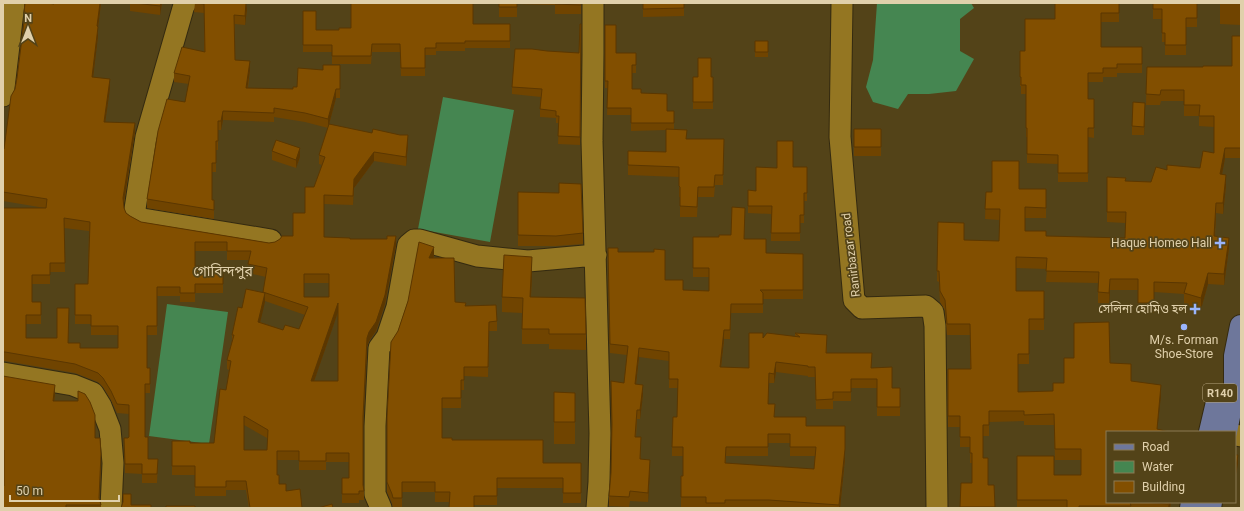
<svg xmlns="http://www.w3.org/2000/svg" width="1244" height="511" font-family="Roboto,'Noto Sans Bengali',sans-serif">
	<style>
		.water { fill: #458651 }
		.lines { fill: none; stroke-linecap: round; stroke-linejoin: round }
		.minor-casing { stroke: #342a10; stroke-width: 23 }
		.major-casing { stroke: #342a10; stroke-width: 24 }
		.minor { stroke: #947622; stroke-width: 21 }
		.major { stroke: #6e779b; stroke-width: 22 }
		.wall { fill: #704400; fill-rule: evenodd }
		.shaded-wall { fill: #5b3700 }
		.building { fill: #824f00; stroke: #5b3700; fill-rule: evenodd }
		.poi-dot { fill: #9ab5fd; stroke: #534318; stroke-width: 1.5 }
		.labels { text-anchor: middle; stroke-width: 3.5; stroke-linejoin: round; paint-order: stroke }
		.shield { fill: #534318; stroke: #b6a67f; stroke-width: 1 }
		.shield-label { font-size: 11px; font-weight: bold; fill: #e0d0ab }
		.poi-label { font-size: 12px; fill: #e0d0ab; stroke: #534318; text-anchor: end }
		.street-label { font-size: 12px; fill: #e0d0ab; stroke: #534318 }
		.quarter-label { font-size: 14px; fill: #e0d0ab; stroke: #534318 }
	</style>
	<rect width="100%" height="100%" fill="#534318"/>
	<path class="water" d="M877 3H971L974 8 960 19V51L974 59 956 91 929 94H908L898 109 873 102 866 87 873 60Z
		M443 97 514 110 490 242 418 229Z
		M167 304 228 312 209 444 149 436Z"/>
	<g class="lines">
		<g class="minor-casing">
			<path id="minor" d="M186 3 184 5 146 137 135 209 136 215 143 219 271 240
				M593 3V54L592 141 600 433 599 482 597 508
				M842 3 840 137 854 300 862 308 926 306 933 312 935 326 937 508
				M3 96 14 3
				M3 373 73 385 93 393 101 406 110 429 113 463 111 508
				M1235 435 1241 436
				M381 508 375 494V426L379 348 387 337 397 307 408 245 414 240H420L477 256 528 261 596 255"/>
		</g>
		<g class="major-casing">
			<path id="major" d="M1210 432 1218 398
				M1226 432 1235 386V356L1241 326
				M1191 508 1192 502
				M1210 508 1211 502"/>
		</g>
		<use href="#minor" class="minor"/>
		<use href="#major" class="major"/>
	</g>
	<path class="wall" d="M54 3H102V4H101L98 27V36L93 77 110 88 105 122 135 132 124 203V208L126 213 130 216 141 222 269 243 275 242 293 236 305 213 314 187 322 165 319 164V155L408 144 406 166 374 161 354 188 353 205 324 204V237L350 239 396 245 385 304 376 331 369 341 367 347 363 426V485L364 491V500H359V503H342V478H349V462H326V470H299V460H277V475L279 484 302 508H249L246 490H226V496H195V475H172V441L190 443H214L226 390 229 370 227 369V360L232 341V335L242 308 263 292 266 277 248 273V264L249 260H227V251H195V266H223V293H195V302H180V296H157V335H147V368H150V393H145V437L148 459H158L157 483H142V474L125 473 124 438H128L129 437V414L117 413 111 400 103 387 98 382 75 373 5 361H3V208H45L3 201V149H4L17 78 24 22V13L54 4ZM64 228 89 231 88 284H75V324H91V335H118V348H80L68 343 26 338V324H41V302H32V284H50V272H65ZM304 283H329V297H304ZM265 301 305 315 299 329 283 330 260 322ZM338 312V381H314ZM244 425 267 438V450H244Z
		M130 3H162L160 15 130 11Z
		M195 3 247 9 245 25 235 24V60L250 70 248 88 293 89 297 87 323 70 340 65V98H336L328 128 305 122 274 117V122L223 120 221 130H218V150H216V172H212V200H214V219L147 208V199L185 102 189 84 174 82V73L204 52V13L194 12Z
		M499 3H581V14H555V5L517 4V17H499Z
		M643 3H684V16L643 17Z
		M1119 3V22H1101V47H1142V73H1117V77H1103V82H1088V99H1094V138L1088 137V182H1058V164L1027 163V137H1026V94H1021V86H1020V51H1025L1055 19Z
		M1153 3H1197V27H1186V55H1165V42H1162V19H1153Z
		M1220 3H1241V25L1220 24Z
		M303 11 316 30H339L351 28 473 24H510V48H465V51H436V55H425V76H401L400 52H372L371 64H332V52H303Z
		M581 24 580 145 558 144 559 123H556V118L540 117V109L541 97 512 94V87L547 51 579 53Z
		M605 25 616 53H636V73H632V89L641 93 667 111H674V129L687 139H724L723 185H715L714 197H698L697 217H680V197H679V177L628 175V151L666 152V130L631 131V115H607L608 88H605Z
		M1241 36V158H1225L1222 174 1226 185 1223 214 1216 213 1215 236 1229 248 1224 285 1208 284 1201 309 1184 304V294L1154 292V313H1138V290H1110L1109 304 1098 303V283L1046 282 1047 269 1016 268V291H1044V330H1029V364H1018V392L1053 391 1064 383 1110 363 1131 381 1161 396 1107 502H1171L1170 508H1017V456L1054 475H1081V460H1055L1054 425H1024V421L989 422V436H983V458L988 485H994L995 508H960L961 483H972V463H970V447H960V427H948V369H970V335H947L945 310 940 302 939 282 937 281 938 222 964 240 999 241V220L985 219 986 192H992L1019 189H1046V218H1025V231L1046 236 1125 238V223L1107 222V177L1126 181 1151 182 1167 170 1200 168 1214 153V127L1199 126V116H1184V101H1161L1160 105H1146L1147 67H1203L1232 66Z
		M755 41H768V57H755Z
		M693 77H713V109H693Z
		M1145 112 1144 135H1132V126Z
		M854 129H881V156H854Z
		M272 151 300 157 296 168 272 160Z
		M793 167H807V201H804V223H800V241H771V214L748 213V190L756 191Z
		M518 192 559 193 583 233V244L556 246H518Z
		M693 237 744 239 766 253 803 254V299H763V313H731L730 339H724L721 367 749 368 763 338 795 337V333L827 344V353L871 368 892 388H900V416H877V388H851V401H833V409H816L815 377H808V376L776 372 774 383H769L768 404 774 417 806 426 845 458 840 508H706V507H681V476H683V456H672V447L677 417 678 388H669V361L639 357 636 384 643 394 640 419H637L636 437 641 459 650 469 648 502 630 501 629 507 609 506V496L624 383 627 355 610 353 608 257 618 252H654L665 280 683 290 709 291V277H693ZM768 443H790V456H815L814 469 726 463V456H768Z
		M434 256V258L455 302 497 321V331H489L488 377 464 376V390H461V408H442V438L452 440 543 463H581V503H563V488H497V505H474L449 502H435V492H402V508H393L392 503 387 492V417L398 331 408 301Z
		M532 273 531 297 586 334V350L549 349V344H522V313L502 312V297Z
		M3 376 55 394 54 401 95 438 101 463 99 500 101 505V508H3L4 486V459H3Z
		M554 392 575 393V444H554Z"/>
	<path class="shaded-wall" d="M100 3H101L97 35V26Z
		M161 3H162L160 15V6Z
		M247 3V9L245 25V16Z
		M98 27V36L92 86V77Z
		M250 61V70L246 97V88Z
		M110 79V88L104 131V122Z
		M336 89V98L328 128V119Z
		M1145 103V112L1144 135V127Z
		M223 111V120L221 130V121Z
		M135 123V132L123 207V198Z
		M408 135V144L406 166V157Z
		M300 148V157L296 168V160Z
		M1225 148V158L1220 185V174Z
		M374 152V161L354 188 353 205 354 179Z
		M1226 175V185L1223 214V203Z
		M1216 203V213L1214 246V236Z
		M396 236V245L385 304 376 331 369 341 367 347 363 426 367 338Z
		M1229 238V248L1224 285V274Z
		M434 247V256L429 268V258Z
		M532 257V273L530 313V297Z
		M1208 273V284L1201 309V298Z
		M1110 279V290L1109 304V293Z
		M265 293V302L258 331V322Z
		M338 303V312L311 390V381Z
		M724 330V339L720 376V367Z
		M639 348V357L635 393V384Z
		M776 362V372L774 383V374Z
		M55 385V394L53 410V401Z
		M643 385V394L640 419V410Z
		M1161 385V396L1157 432Z
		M845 449V458L840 508H839Z
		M1238 455V464L1235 480V472Z
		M650 460V469L648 502V493Z
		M1169 502H1171L1170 508H1168Z"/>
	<path class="building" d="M25 3H48L54 4V3H100L97 26 98 27 92 77 110 79 104 122 135 123 123 198 124 208 126 213 130 216 141 222 269 243 275 242 280 239 282 236H293V213H305V187H314L325 157 319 155 329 124 372 133 373 129 400 135H408L406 157 374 152 354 179 353 196 324 195V237L350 238V239H387V236H396L385 295 376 322 369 332 367 338 363 417V485L364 491H359V494H342V478H349V453H326V461H299V451H277V475H279V484H286V491L300 489 302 508H250L246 481H226V487H195V466H172V441H190V443H214L220 389 226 390 231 361 227 360 234 335H232L238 307 242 308 246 289 265 293 258 322 283 330 285 325 299 329 308 307 263 292 267 268 248 264 251 251H227V242H195V266H223V284H195V293H180V287H157V326H147V368H150V384H145V437H148V459H158L157 474H142V464H125L124 438H128L129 437V405L117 404 111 391 103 378 98 373 75 364 5 352H3V208H46L47 199 3 192V149H4L11 96 15 89 17 78 25 14 24 13ZM64 218 90 222 88 284H75V315H91V326H118V348H80V343H68L69 308H57V338H26V315H41V302H32V275H50V263H65ZM304 274H329V297H304ZM338 303V381H311ZM244 416 268 430 267 450H244Z
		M135 3H161L160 6Z
		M194 3H246L245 16 234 15 235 60 250 61 246 88 293 89V87H297L298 68 323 70V65H340V89H336L328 119 305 113 274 108V113L223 111 221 121H218V141H216V163H212V200H214V210L147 199 158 131 167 99 185 102 190 76 174 73 182 47 205 52 204 4Z
		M351 3H473V24H510V41H465V43H436V48H425V68H401L400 44H372L371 56H332V45H303V11H316V30H339V28H351Z
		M499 3H517V7H499Z
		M555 3H581V5L555 4Z
		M643 3H684V8L643 9Z
		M1055 3H1119V13H1101V47H1142V64H1117V68H1103V73H1088V99H1094V128H1088V173H1058V155L1027 154V128H1026V85H1021V77H1020V51H1025V19H1055Z
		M1153 3H1197V18H1186V45H1165V33H1162V9H1153Z
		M580 24H581L580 137 558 136 559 116H556V111L540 109 542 89 512 87 515 49H532L547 51 579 53Z
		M605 25H616V53H636V65H632V89H641V93L667 94V111H674V123H631V108H607L608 81H605Z
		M1232 36H1241V148H1225L1220 174 1226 175 1223 203H1216L1214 236 1229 238 1224 274 1208 273 1201 298 1184 293 1187 283 1154 282V303H1138V279H1110L1109 293 1098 292 1099 272 1046 271 1047 258 1016 257V291H1044V319H1029V354H1018V392L1053 391V383H1064V358H1074V323L1109 322 1110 363 1131 364V381L1161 385 1157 429 1169 432H1107V502H1130L1131 506H1079V508H1067V500H1017V456H1054V475H1081V449H1055L1054 414 1024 415V411H989V425H983V458H988V485H994L995 507H960L961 483H972V453H970V437H960V416H948V369H971L970 324H947L945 300 940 291 939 271H937L938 222 964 223V240L999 241 1000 209H985L986 192H992V161H1019V189H1046V208L1025 207V231H1046V236L1125 238 1126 212H1107V177L1126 178 1125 181 1151 182 1156 167 1167 170V165L1200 168 1203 151 1214 153V116H1199L1200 105H1184V90H1161L1160 95 1146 94 1147 67H1203V66H1232Z
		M755 41H768V52H755Z
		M698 58H711V77H713V102H693V77H698Z
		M1133 102 1145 103 1144 127 1132 126Z
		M666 129 687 130 686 139H724L723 175H715L714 187H698L697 207 680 206V187L679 186V167L628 165V151L666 152Z
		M854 129H881V147H854Z
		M276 140 300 148 296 160 272 151Z
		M777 141H793V167H807V193H804V215H800V233H771L772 206H748V190L756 191V167L777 168Z
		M559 183 581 184 583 233 556 236 518 235V192L559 193Z
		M732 207 745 208 744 239H766V253L803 254V290H760L763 293V304H731L730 330H724L720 367 749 368V333H763V338L767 333 800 337 795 333 827 335 826 353H872L871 368 892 367V388H900V407H877V379H851V392H833V399L816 400 815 367H808V366L776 362 774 374 769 373 768 404H775L774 417H806V426H845V449L839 505 769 500H725V503H706V497H681V476H683V447H672L673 417H677L678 379H669V352L639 348 635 384 643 385 640 410H637L635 437H641L640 459 650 460 648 493 630 491 629 497 609 496 611 473 612 424 611 381 624 383 628 346 610 344 608 248H618V252H654V249L665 250V280H683V290L709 291V268H693V237H719V235H731ZM768 434H790V447H816L814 469 725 463 726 447H768Z
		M419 242 434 247 429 258H454L455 302 466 303 465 306 496 305 497 321 489 322 488 367H464V380H461V398H442V438H452V440H543V463H581V493H563V478H497V496H474V508H449L450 492H435V482H402V498H393L392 494 387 482V417L391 342 398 331 408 301Z
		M504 255 532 257 530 297 585 298 586 334H549V329H522L523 298 502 297Z
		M3 376 55 385 53 401H78V391L85 394 90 402 95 415V438H100L101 454 99 498 101 505H66V508H3V486H4V450H3Z
		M554 392 575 393V422H554Z
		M1235 455H1238L1235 472Z
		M123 494H131V505H151V508H121L123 502Z
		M1142 502H1169L1168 504Z
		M332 504 333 508H318Z
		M166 506H195V508H166Z"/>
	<g class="poi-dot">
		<path d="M1218 237h4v4h4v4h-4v4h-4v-4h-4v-4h4z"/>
		<path d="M1193 303h4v4h4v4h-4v4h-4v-4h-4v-4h4z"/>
		<circle cx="1184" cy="327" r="4"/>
	</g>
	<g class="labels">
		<rect class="shield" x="1203" y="384" width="34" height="18" rx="3"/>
		<g class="shield-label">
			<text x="1220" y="397">R140</text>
		</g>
		<g class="poi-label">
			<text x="1212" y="247">Haque Homeo Hall</text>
			<text x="1187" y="313">সেলিনা হোমিও হল</text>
			<text x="1184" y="344" text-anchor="middle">M/s. Forman<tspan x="1184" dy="14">Shoe-Store</tspan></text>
		</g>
		<g class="street-label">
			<text transform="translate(851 255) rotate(-97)" y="4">Ranirbazar road</text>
		</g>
		<g class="quarter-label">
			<text x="223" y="276">গোবিন্দপুর</text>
		</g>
	</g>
	<rect width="1244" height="511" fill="none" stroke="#e0d0ab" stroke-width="8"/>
	<rect x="1106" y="431" width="130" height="72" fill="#534318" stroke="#8b7b53"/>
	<rect x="1114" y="444" width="20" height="6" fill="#6e779b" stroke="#8b7b53"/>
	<text x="1142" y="451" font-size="12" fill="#e0d0ab">Road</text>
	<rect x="1114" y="461" width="20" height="12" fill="#458651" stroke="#8b7b53"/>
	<text x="1142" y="471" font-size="12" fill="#e0d0ab">Water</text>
	<rect x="1114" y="481" width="20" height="12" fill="#824f00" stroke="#8b7b53"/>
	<text x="1142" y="491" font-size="12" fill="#e0d0ab">Building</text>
	<g transform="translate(28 28)" stroke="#534318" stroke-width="3" paint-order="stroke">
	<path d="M0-3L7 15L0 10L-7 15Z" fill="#e0d0ab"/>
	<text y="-6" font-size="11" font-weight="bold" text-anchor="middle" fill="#e0d0ab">N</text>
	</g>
	<path d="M10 495v6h109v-6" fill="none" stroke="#e0d0ab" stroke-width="2"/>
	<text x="16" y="495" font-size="12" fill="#e0d0ab" stroke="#534318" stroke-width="3" paint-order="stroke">50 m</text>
</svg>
